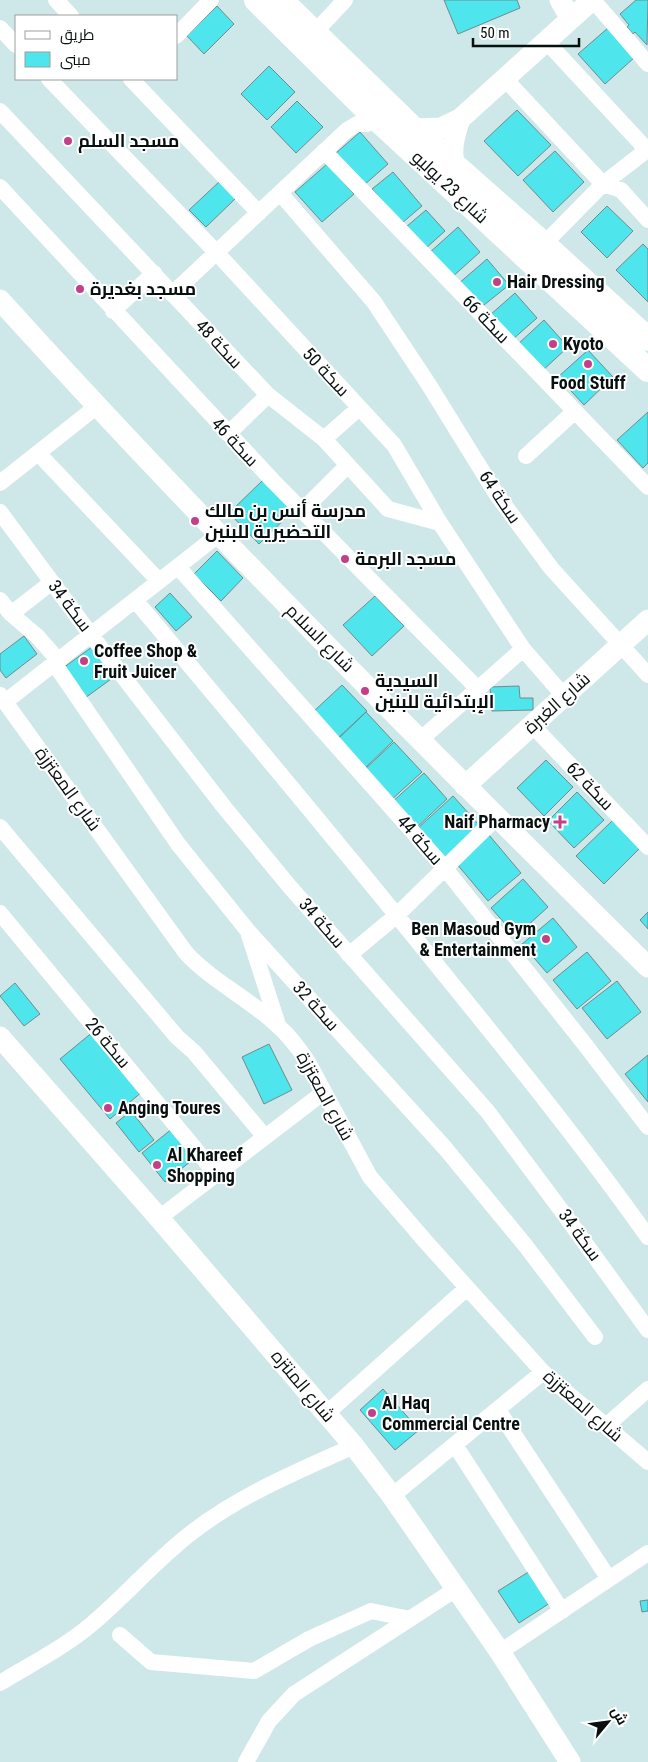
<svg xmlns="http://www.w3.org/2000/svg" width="648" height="1762" font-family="'Roboto Condensed',Cairo,sans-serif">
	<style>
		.building { fill: #4ee5ec; stroke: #738a8b }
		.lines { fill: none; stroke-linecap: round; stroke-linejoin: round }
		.minor { stroke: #fff; stroke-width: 16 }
		.tertiary { stroke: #fff; stroke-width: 21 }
		.secondary { stroke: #fff; stroke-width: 24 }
		.poi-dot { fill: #c24089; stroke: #fff; stroke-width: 2 }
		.labels { text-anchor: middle; stroke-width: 4; stroke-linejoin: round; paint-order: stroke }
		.poi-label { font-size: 18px; font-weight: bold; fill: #070f0f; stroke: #fff; text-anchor: start }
		.street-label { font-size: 18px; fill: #070f0f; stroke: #fff }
	</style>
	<rect width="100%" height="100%" fill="#cee7e8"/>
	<path class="building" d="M444 0H517L520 8 458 34Z
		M636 0H648L647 45 635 32 633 34 627 27 629 25 620 14Z
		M217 6 234 24 204 54 187 36Z
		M609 27 635 57 605 84 578 54Z
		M269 66 295 92 267 120 241 94Z
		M297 101 323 127 296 153 271 127Z
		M517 110 551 145 518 176 484 141Z
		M360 132 388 164 364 185 336 153Z
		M555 151 584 182 553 212 523 180Z
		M327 164 354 194 322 222 295 192Z
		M393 172 422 206 402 223 372 189Z
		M220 181 236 198 206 227 189 210Z
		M607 206 633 231 607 258 581 232Z
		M426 210 445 231 425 249 406 227Z
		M458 227 480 252 450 279 428 254Z
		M643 244 648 249V302L616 270Z
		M487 259 509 285 479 309 458 284Z
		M515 293 537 318 512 340 490 315Z
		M544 320 568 347 541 372 517 345Z
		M588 350 613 377 584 405 558 377Z
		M648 412V463L643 468 617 440Z
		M263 480 293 511 259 544 229 513Z
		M217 551 243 578 221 601 194 574Z
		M170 593 192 617 176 631 155 607Z
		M375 596 404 626 372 656 343 625Z
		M24 636 37 654 6 678 0 670V654Z
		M96 644 118 674 85 698 63 668Z
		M342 685 367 711 338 738 313 712Z
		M519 686 520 698H533V710L492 711 490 687Z
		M366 712 393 741 364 769 337 740Z
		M394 742 422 772 389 802 362 772Z
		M546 760 573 787 544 816 517 788Z
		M424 773 447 799 414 830 390 804Z
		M577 792 604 820 574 848 548 821Z
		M453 796 480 826 444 859 417 829Z
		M613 820 640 848 604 884 576 856Z
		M489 835 521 873 488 901 456 863Z
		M523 879 548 907 516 936 491 908Z
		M648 912V929L640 920Z
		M553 918 577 947 547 973 522 944Z
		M587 952 611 981 577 1009 553 980Z
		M617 981 641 1012 607 1039 582 1008Z
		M15 983 40 1014 24 1026 0 996Z
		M94 1031 143 1091 110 1119 60 1059Z
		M269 1044 292 1090 264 1104 242 1057Z
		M648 1055V1102L625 1074Z
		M131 1111 154 1140 139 1152 116 1123Z
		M173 1128 196 1157 165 1182 142 1153Z
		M383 1389 419 1430 395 1450 360 1410Z
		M530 1571 550 1603 519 1623 498 1591Z
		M648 1600V1611L642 1612 640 1601Z"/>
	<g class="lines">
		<path class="minor" d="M56 0 71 16
			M593 0 648 64
			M0 28 16 45
			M315 32 345 0
			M176 36 211 0
			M546 41 647 150
			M49 79 216 252 394 445 440 523 523 649 564 696
			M131 79 259 213
			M505 79 603 184 621 190 648 220
			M0 111 268 395 324 439 388 509 440 523
			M324 151 648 487
			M0 187 274 482 478 689
			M280 193 374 302 429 385 497 495 551 568 648 675
			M544 244 603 184 648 149
			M172 294 347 130 357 124H367L369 112
			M113 311 154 273
			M228 434 268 395
			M324 439 359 408
			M38 453 159 581
			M526 456 575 411
			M0 483 96 407
			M302 511 348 465
			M0 512 91 635 224 807 290 887 488 1112 564 1214 648 1330
			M178 567 444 867 583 1042 648 1127
			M52 582 11 614 37 636 58 660
			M0 600 11 614
			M135 600C239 724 343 848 444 974 514 1060 584 1147 648 1237
			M54 663 178 844 248 931 445 1148 525 1245 595 1337
			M0 695 186 953C213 982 250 999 278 1026 290 1036 299 1049 308 1062L370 1177 426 1242 543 1372 648 1462
			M5 702 218 535
			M532 725 648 847
			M420 740 523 649
			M0 827 177 1037 194 1052 265 1137
			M0 913 216 1174
			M249 935 278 1025
			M349 955 397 915 497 817
			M159 1218 324 1092
			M498 1410 609 1579
			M327 1413 467 1288
			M606 1426 648 1389
			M455 1445 562 1611
			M392 1496 543 1372
			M120 1635 151 1662 254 1671 309 1639 371 1611 410 1619
			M500 1652 648 1553
			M0 1683C31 1664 65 1647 93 1623 126 1595 155 1561 191 1533 240 1495 298 1471 354 1446
			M246 1762 269 1721 294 1694 456 1589"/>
		<path class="tertiary" d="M560 0 571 19
			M414 129 441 128 460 119 592 0
			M454 165C451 148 454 136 460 119
			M0 300C208 530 428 749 648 967
			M465 786 648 620
			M0 1037 159 1218 354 1446 392 1496 500 1652 570 1762"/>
		<path class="secondary" d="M256 0 369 112 648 370
			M281 0 414 129 544 244 648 339"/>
	</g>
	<g class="poi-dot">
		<circle cx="68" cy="141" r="5"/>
		<circle cx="497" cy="282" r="5"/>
		<circle cx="80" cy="289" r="5"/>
		<circle cx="553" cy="344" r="5"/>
		<circle cx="588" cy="364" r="5"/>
		<circle cx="195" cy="521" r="5"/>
		<circle cx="345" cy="559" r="5"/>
		<circle cx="84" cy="661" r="5"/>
		<circle cx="365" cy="691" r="5"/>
		<path d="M557.5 814.5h5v5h5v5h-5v5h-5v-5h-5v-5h5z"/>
		<circle cx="546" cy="939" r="5"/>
		<circle cx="108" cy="1108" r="5"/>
		<circle cx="157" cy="1165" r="5"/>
		<circle cx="372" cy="1413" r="5"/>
	</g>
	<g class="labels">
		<g class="poi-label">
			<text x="78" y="147">مسجد السلم</text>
			<text x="507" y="288">Hair Dressing</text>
			<text x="90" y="295">مسجد بغديرة</text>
			<text x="563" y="350">Kyoto</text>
			<text x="588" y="389" text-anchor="middle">Food Stuff</text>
			<text x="205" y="517">مدرسة أنس بن مالك<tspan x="205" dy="21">التحضيرية للبنين</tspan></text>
			<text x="355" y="565">مسجد البرمة</text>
			<text x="94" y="657">Coffee Shop &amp;<tspan x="94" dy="21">Fruit Juicer</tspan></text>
			<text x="375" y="687">السيدية<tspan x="375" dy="21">الإبتدائية للبنين</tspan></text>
			<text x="550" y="828" text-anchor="end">Naif Pharmacy</text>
			<text x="536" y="935" text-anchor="end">Ben Masoud Gym<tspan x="536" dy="21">&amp; Entertainment</tspan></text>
			<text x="118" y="1114">Anging Toures</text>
			<text x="167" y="1161">Al Khareef<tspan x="167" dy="21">Shopping</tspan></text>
			<text x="382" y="1409">Al Haq<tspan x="382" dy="21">Commercial Centre</tspan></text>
		</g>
		<g class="street-label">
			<text transform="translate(450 187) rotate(43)" y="6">شارع 23 يوليو</text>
			<text transform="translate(486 319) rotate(46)" y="6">سكة 66</text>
			<text transform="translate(219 344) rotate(47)" y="6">سكة 48</text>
			<text transform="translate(326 372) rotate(47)" y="6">سكة 50</text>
			<text transform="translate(235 442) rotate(47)" y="6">سكة 46</text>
			<text transform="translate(500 497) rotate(56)" y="6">سكة 64</text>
			<text transform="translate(70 606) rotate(53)" y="6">سكة 34</text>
			<text transform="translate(320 638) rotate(45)" y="6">شارع السلام</text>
			<text transform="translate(557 703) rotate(-42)" y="6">شارع الغبرة</text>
			<text transform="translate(590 786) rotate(46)" y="6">سكة 62</text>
			<text transform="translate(68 789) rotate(54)" y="6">شارع المعتززة</text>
			<text transform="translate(420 840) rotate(49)" y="6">سكة 44</text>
			<text transform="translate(322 923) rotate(49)" y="6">سكة 34</text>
			<text transform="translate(316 1006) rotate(48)" y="6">سكة 32</text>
			<text transform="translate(108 1043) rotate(50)" y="6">سكة 26</text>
			<text transform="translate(325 1096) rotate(61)" y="6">شارع المعتززة</text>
			<text transform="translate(580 1235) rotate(54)" y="6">سكة 34</text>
			<text transform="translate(303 1386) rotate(50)" y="6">شارع المنتزه</text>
			<text transform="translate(583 1406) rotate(41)" y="6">شارع المعتززة</text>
		</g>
	</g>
	<rect x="15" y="15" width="162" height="65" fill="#ffffff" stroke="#9c9f9f"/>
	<rect x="25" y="31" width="25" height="8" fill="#ffffff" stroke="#9c9f9f"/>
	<text x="60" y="40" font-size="15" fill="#070f0f">طريق</text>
	<rect x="25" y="52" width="25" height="15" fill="#4ee5ec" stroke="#9c9f9f"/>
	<text x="60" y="65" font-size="15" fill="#070f0f">مبنى</text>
	<g transform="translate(608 1722) rotate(61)" stroke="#ffffff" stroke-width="4" paint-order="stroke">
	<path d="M0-4L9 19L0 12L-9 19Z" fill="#070f0f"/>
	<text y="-8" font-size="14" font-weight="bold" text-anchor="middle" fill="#070f0f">ش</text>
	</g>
	<path d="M473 38v8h106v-8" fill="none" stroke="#070f0f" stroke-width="2.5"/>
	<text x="480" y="38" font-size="15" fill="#070f0f" stroke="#ffffff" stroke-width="4" paint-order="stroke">50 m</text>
</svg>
